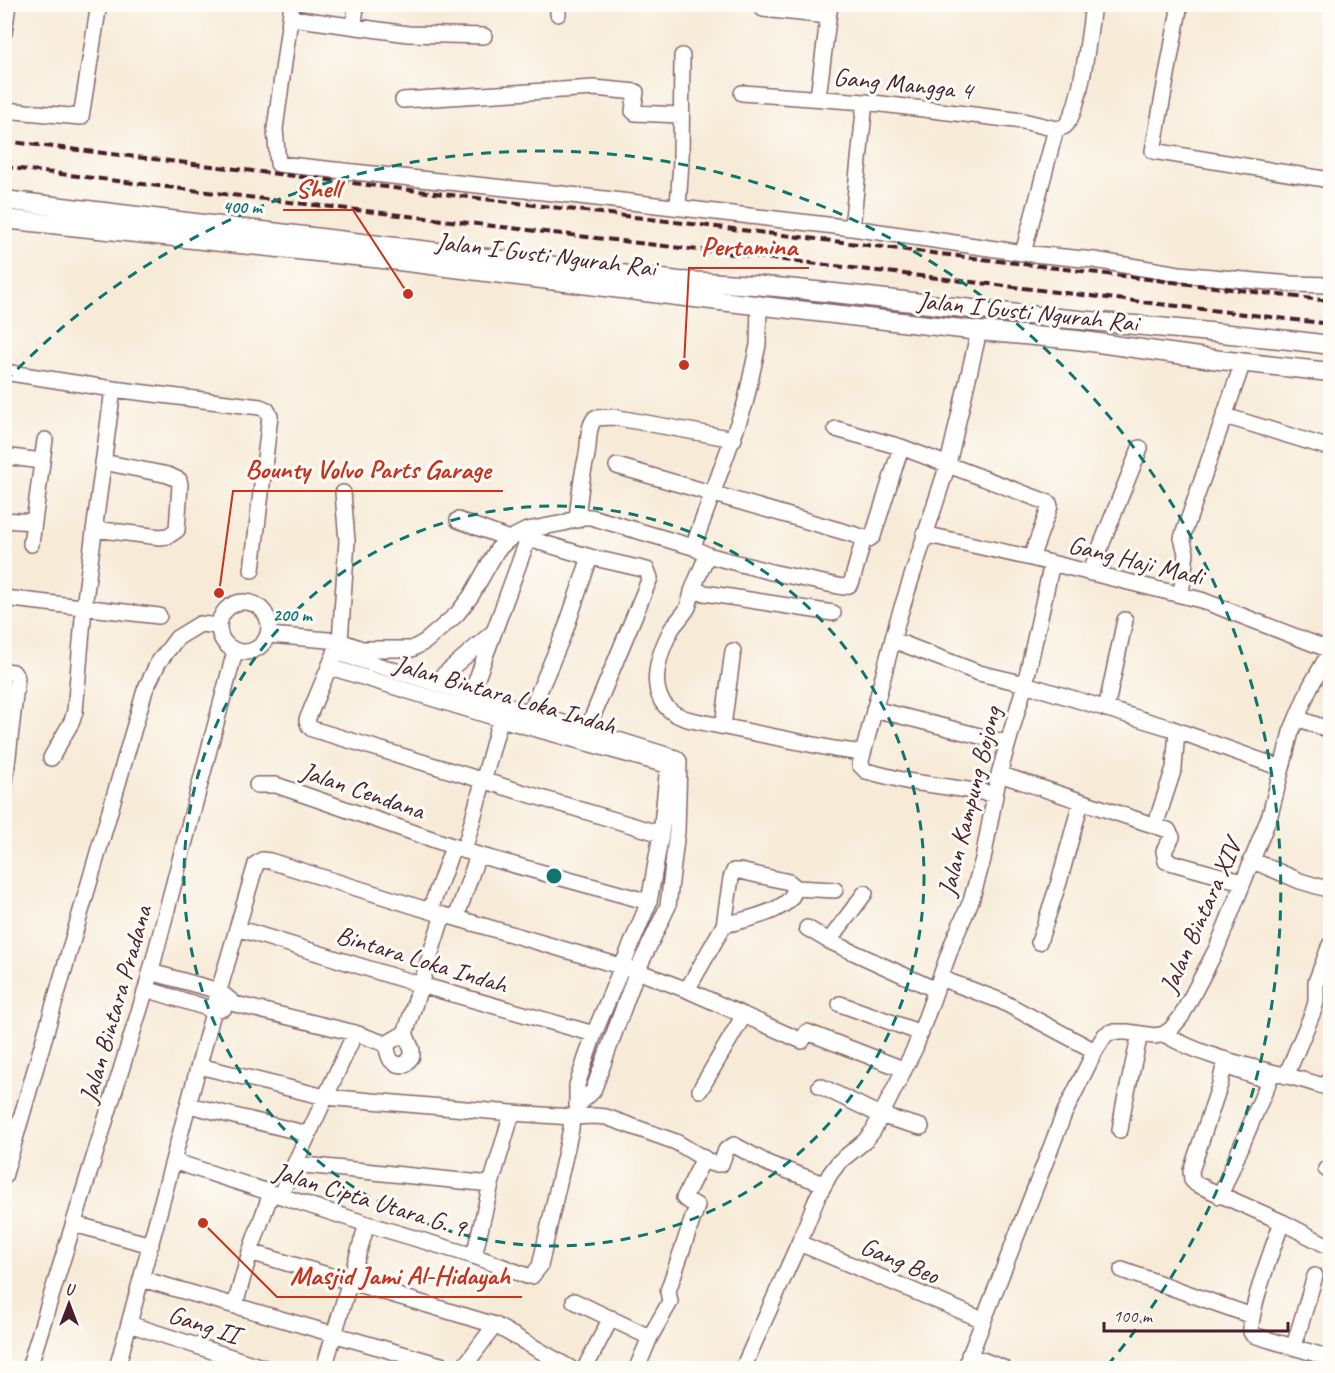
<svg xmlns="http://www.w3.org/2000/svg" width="1335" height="1373" font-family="Caveat,sans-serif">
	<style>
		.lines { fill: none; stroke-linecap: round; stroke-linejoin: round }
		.minor-casing { stroke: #876668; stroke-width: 18 }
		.major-casing { stroke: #876668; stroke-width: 21 }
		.minor { stroke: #fff; stroke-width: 15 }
		.major { stroke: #fff; stroke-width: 18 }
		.rail { stroke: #4a1f2b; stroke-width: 4; stroke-dasharray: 9 4.5; stroke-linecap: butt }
		.ring { fill: none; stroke: #0f766e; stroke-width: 3; stroke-dasharray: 10 8 }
		.labels { text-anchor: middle; stroke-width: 6; stroke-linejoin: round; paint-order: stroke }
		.street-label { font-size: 26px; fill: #4a1f2b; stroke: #fdfcf7 }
		.centre { fill: #0f766e; stroke: #fdfcf7; stroke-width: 3 }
		.ring-label { font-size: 18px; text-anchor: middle; font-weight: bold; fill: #0f766e; stroke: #fdfcf7; stroke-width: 6; stroke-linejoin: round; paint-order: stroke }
		.leader { fill: none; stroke: #c8321e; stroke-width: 2 }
		.callout-dot { fill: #c8321e; stroke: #fdfcf7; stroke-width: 2 }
		.callout-label { font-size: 27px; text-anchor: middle; font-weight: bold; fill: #c8321e; stroke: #fdfcf7; stroke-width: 6; stroke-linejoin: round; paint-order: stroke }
	</style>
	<rect width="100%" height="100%" fill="#fdfcf7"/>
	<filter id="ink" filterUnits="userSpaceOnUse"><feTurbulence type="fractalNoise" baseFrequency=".0167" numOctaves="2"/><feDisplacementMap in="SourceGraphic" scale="12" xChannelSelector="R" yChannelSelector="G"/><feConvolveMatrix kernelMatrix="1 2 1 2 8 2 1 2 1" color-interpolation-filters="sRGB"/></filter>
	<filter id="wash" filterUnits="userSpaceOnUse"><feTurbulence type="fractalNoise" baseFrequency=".008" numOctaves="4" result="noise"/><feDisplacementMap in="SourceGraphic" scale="24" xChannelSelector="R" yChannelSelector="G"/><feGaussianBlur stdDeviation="1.35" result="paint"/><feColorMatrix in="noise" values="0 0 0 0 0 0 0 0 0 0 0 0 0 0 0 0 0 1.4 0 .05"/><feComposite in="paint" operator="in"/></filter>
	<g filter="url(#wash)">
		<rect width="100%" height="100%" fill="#f7ebd8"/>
	</g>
	<g filter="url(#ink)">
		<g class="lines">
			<g class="minor-casing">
				<path id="minor" d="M292 4 275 129 278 164 562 194 852 228 1023 253 1094 260 1179 274 1291 284 1330 285
					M758 4 763 9 828 16
					M1180 4 1153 151 1330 180
					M558 14V4
					M292 18 408 34 484 36
					M354 26 356 4
					M4 33 8 4
					M742 93 865 102 1023 121 1056 129
					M818 97 830 4
					M403 100 594 88 636 92 633 111 635 113 680 115
					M4 110 81 117 99 4
					M1056 129C1059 128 1063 128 1065 126 1081 111 1090 28 1093 4
					M678 207 681 161 682 56
					M852 228 865 102
					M1023 253 1056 129
					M979 331 948 464 897 623 860 765 866 771 906 781 995 794
					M4 372 113 389 260 407 267 410 270 416 252 570
					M1225 416 1330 448
					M836 429 901 447 1049 503 1050 506 1031 558
					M4 456 41 461
					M617 466 869 539 873 536 901 447
					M343 493 347 541 340 641 307 720 309 726 312 729 661 834
					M4 520 33 522
					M458 520 509 539
					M577 520C579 499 581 479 586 459 590 445 586 430 595 418L613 417 734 439
					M94 529 160 537 168 536 177 530 180 485 179 480 168 475 103 462
					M924 534 1031 558 1201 600 1330 650
					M31 544 45 440
					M693 547 745 404 758 345 759 306
					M707 555C703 566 697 578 693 589 691 595 690 602 688 607 684 615 676 622 671 630 654 663 643 709 691 720L834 749 862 753
					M1090 573 1140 448
					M692 591 833 613
					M1181 595 1186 553 1182 538 1243 362
					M4 598 159 616
					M219 627a25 25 0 1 1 50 0a25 25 0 1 1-50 0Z
					M269 635 340 641 362 649H412L426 641 457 614 471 596 497 550 509 539 527 530 564 523 580 517H591L693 547 707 555 771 572 843 587 849 585 852 581 864 538
					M893 640 979 673 1025 684 1170 728 1281 768
					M335 652 676 758 679 761 677 831 668 906 637 971 593 1091 577 1106
					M330 667 500 719 677 768
					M4 671 13 672 17 678 4 791
					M434 683 491 634
					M471 695 526 544 530 541H536L590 557 647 570 650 578 587 730
					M874 709 1007 743
					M1106 709 1125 620
					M530 713 566 628 590 557
					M1297 718 1330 730
					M723 726 733 651
					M51 758 72 721 75 711 84 607 113 389
					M999 774 1168 830 1172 837 1164 851 1166 861 1242 882
					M257 785H276L478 855 649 902
					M1155 826 1174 768 1177 731
					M464 851 503 709
					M1251 860 1300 881 1330 890
					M795 888 835 890
					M430 910 453 847
					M456 918 478 855
					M237 928 421 985 594 1034
					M807 928 829 941 936 990
					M829 941 865 893
					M1039 942 1059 882 1081 802
					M151 972 219 991 235 1004 355 1033 386 1044 405 1033 408 1025 443 915
					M940 978 1001 1001 1095 1051
					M146 989 214 1010 224 1008
					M687 990 802 1041 807 1032 903 1069
					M840 1004 921 1033
					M1164 1034C1213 1063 1270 1069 1323 1086L1327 1085 1330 1077
					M386 1044C389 1058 389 1065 405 1065L412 1056V1050L405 1033
					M199 1066 325 1097 512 1113 572 1117 595 1116 606 1117 676 1142 713 1164H721L726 1150 734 1145 769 1164 824 1184
					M1286 1076 1313 1012 1316 1002V982L1330 945
					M820 1086 882 1116 921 1127
					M700 1090 744 1015
					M189 1105 308 1134
					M577 1106V1085L594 1034 649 902 661 834 669 756
					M1120 1130 1124 1105 1140 1034
					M173 1161 367 1224 474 1256 527 1276H532L540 1266 571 1129 572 1117
					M295 1164 491 1184
					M1326 1169 1330 1171
					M4 1177 145 690 158 663 177 638 200 624 219 626
					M280 1196 355 1033
					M1220 1196 1269 1081 1224 1066 1220 1084 1191 1171 1192 1180 1196 1184 1282 1222C1274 1245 1249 1309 1251 1332L1253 1335 1330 1358
					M1282 1222 1330 1247
					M74 1224 151 1245
					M799 1243 983 1320
					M250 1252 495 1325 570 1368
					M474 1256 491 1184 512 1113
					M1122 1270 1252 1316
					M142 1279 451 1368
					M574 1301 645 1335
					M235 1305 250 1252 271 1193
					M129 1324 265 1368
					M1294 1346 1315 1276
					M969 1355 1003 1368
					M29 1368 146 989 235 651
					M117 1368 220 987 256 864 262 860 270 861 443 915 456 918 637 971 687 990 724 925 731 878 734 871H740L789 882 794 886C797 911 742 920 724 925
					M324 1368 367 1224
					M463 1368 495 1325
					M585 1368 611 1318
					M637 1368 650 1337 670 1302 668 1291 697 1206 684 1198 704 1158
					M743 1368 799 1243 817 1198 830 1174 839 1162 865 1141 873 1131 915 1048 953 942 971 901 983 859 999 774 1025 684 1052 563
					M965 1368 1064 1114 1095 1051 1105 1035 1111 1032H1127L1155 1036 1164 1034 1171 1029 1181 1017 1217 948 1270 815 1291 732 1310 687 1330 652"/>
			</g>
			<g class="major-casing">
				<path id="major" d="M4 200 679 281C787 284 893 301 1000 312 1110 324 1221 331 1330 345
					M4 219 383 259 677 296 979 331 1077 340 1220 360 1330 372"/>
			</g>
			<use href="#minor" class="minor"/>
			<use href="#major" class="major"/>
			<path class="rail" d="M4 141 1330 301
				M4 167 289 202 1330 324"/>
		</g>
	</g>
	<g class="ring">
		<circle cx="554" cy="876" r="370"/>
		<path d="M5 382A739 739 0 0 1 1107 1366"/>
	</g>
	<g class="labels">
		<g class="street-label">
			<text transform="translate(903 83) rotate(6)" y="9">Gang Mangga 4</text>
			<text transform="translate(546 254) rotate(7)" y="9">Jalan I Gusti Ngurah Rai</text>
			<text transform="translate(1028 311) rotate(6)" y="9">Jalan I Gusti Ngurah Rai</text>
			<text transform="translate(1136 560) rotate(14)" y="9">Gang Haji Madi</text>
			<text transform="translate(505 694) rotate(16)" y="9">Jalan Bintara Loka Indah</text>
			<text transform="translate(363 790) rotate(19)" y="9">Jalan Cendana</text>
			<text transform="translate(969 801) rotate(-76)" y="9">Jalan Kampung Bojong</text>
			<text transform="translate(1200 916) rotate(-66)" y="9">Jalan Bintara XIV</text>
			<text transform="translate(422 959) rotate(17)" y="9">Bintara Loka Indah</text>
			<text transform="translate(115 1004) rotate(-74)" y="9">Jalan Bintara Pradana</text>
			<text transform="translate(370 1199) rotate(17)" y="9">Jalan Cipta Utara G. 9</text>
			<text transform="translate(900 1260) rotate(23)" y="9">Gang Beo</text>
			<text transform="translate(204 1324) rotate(18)" y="9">Gang II</text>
		</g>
	</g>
	<circle cx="554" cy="876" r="9" class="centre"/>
	<g class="ring-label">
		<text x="242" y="213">400 m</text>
		<text x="292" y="621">200 m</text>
	</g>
	<path class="leader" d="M408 294L353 210H283M684 365L689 268H809M219 593L233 491H503M203 1223L277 1297H522"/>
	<g class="callout-dot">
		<circle cx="408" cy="294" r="6"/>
		<circle cx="684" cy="365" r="6"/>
		<circle cx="219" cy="593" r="6"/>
		<circle cx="203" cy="1223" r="6"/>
	</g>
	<g class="callout-label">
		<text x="318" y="197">Shell</text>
		<text x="749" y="255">Pertamina</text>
		<text x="368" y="478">Bounty Volvo Parts Garage</text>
		<text x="400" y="1284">Masjid Jami Al-Hidayah</text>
	</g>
	<rect width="1335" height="1373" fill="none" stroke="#fdfcf7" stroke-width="24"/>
	<g transform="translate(69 1304)" stroke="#fdfcf7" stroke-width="4.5" paint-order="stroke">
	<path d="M0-4.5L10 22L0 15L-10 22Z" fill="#4a1f2b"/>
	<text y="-9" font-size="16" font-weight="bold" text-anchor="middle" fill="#4a1f2b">U</text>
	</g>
	<path d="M1104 1322v9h184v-9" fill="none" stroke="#4a1f2b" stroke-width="3"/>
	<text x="1113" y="1322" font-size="18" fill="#4a1f2b" stroke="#fdfcf7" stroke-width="4.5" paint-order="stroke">100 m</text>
</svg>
